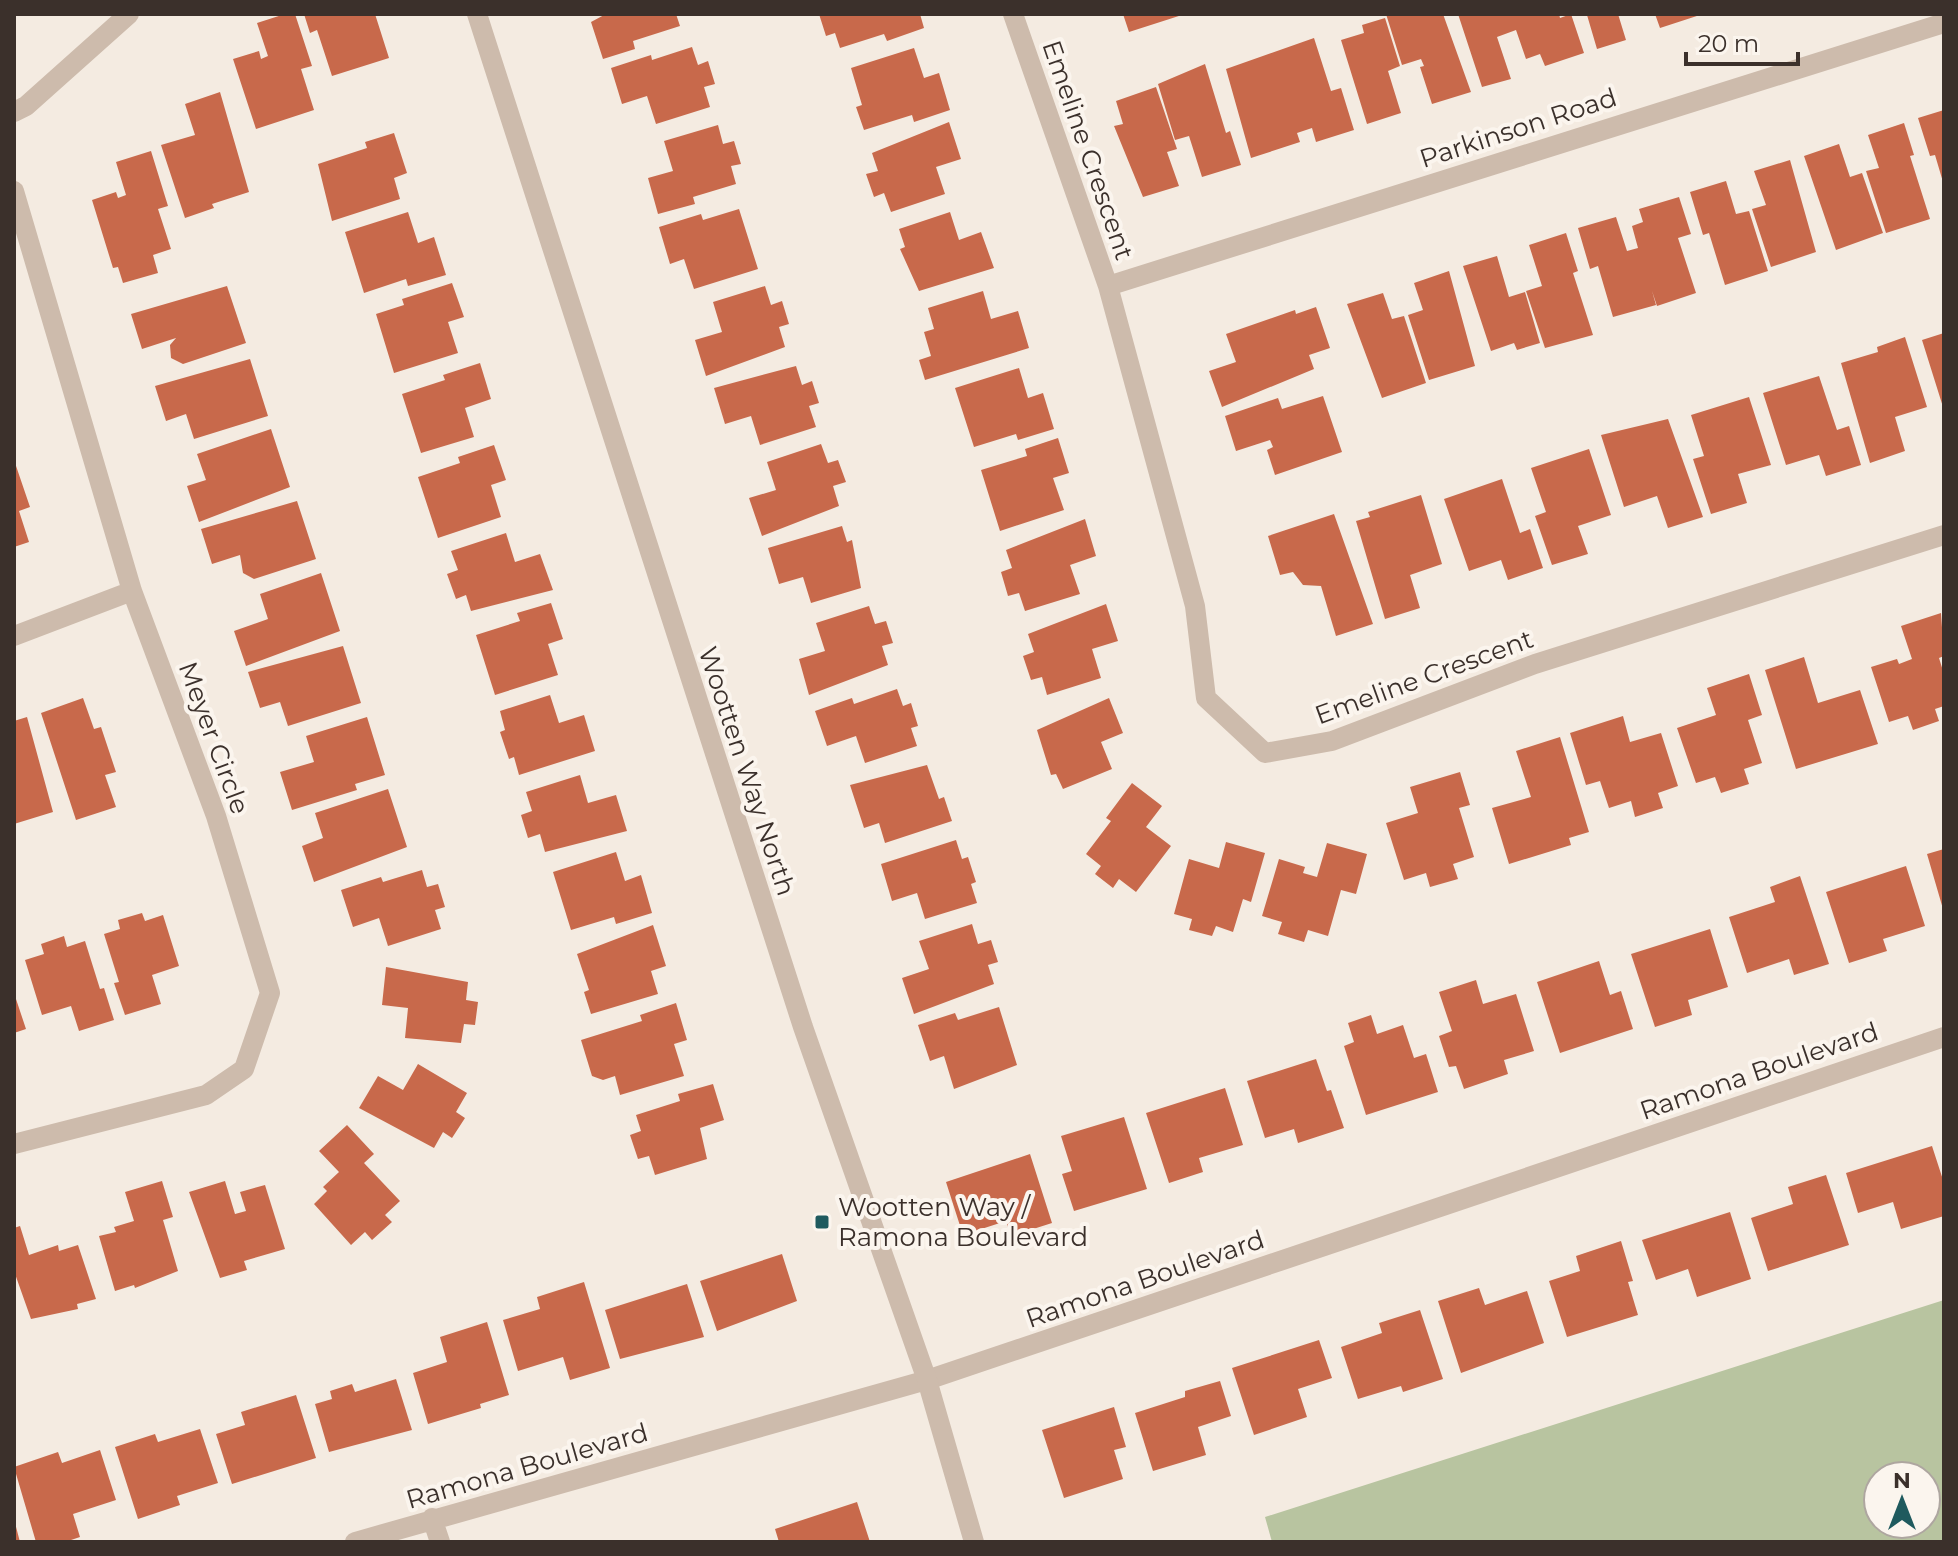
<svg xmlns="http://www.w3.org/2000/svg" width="1958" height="1556" font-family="Montserrat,sans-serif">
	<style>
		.park { fill: #b8c4a0; fill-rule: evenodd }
		.building { fill: #c8694b }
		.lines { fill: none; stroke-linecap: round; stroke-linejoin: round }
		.minor { stroke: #cdbbac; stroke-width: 20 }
		.tertiary { stroke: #cdbbac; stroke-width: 20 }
		.poi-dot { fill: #1f5a5e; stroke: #fbf5ee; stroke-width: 3 }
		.labels { text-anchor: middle; stroke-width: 8; stroke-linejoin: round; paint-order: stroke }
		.street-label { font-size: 26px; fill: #3b302b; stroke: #fbf5ee }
		.poi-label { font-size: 26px; fill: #3b302b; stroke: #fbf5ee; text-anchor: start }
	</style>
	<rect width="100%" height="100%" fill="#f4ebe1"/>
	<path class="park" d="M1944 1300V1542H1272L1265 1517ZM1878 1476H1926V1524H1878Z"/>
	<path class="building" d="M285 14H295L312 66 301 69 314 110 256 129 233 59 259 51 261 59 268 56 257 23Z
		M304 14H375L389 58 332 76 317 30 310 33Z
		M606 14H676L680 26 633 41 635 49 603 59 591 22Z
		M819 14H920L924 28 887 41 884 34 840 48 835 33 826 36Z
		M1123 14H1182V15L1129 32Z
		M1386 14H1443L1471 92 1432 104 1420 67 1424 66 1421 59 1402 65Z
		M1458 14H1559L1560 18 1571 14 1584 53 1545 66 1540 54 1526 59 1516 30 1497 37 1511 79 1482 87Z
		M1618 14 1626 40 1597 49 1587 15Z
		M1655 14H1703L1660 28Z
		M1385 18 1400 66 1388 71 1401 113 1367 124 1341 40 1364 33 1362 25Z
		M1314 38 1331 91 1341 88 1354 130 1316 142 1312 128 1297 133 1300 142 1251 158 1226 69Z
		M692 47 698 65 708 61 715 84 704 87 710 107 656 124 647 96 622 104 611 68 651 55 652 60Z
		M914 48 924 78 939 73 950 110 914 122 912 115 864 130 856 107 862 105 851 68Z
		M1205 64 1226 133 1230 131 1241 165 1202 177 1189 136 1175 140 1158 84Z
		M1156 87 1177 149 1167 152 1179 186 1143 197 1114 126 1123 124 1116 101Z
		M220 92 249 192 212 204 214 208 185 218 161 145 195 135 185 104Z
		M1944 110V182H1943L1935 155 1930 156 1918 118Z
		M949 122 961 159 936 167 945 194 891 212 884 193 874 197 866 174 878 171 872 153Z
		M1904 123 1914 155 1910 156 1930 219 1886 233 1866 171 1879 168 1868 135Z
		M718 125 723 144 734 141 741 164 731 166 736 184 693 197 695 204 658 214 648 178 673 171 664 141Z
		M394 133 407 173 394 178 400 199 332 221 318 164 367 148 365 142Z
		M1839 144 1850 177 1862 173 1883 233 1836 250 1804 156Z
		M151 151 168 206 158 209 171 249 153 255 158 273 123 283 118 267 113 268 92 200 116 192 118 198 126 195 116 162Z
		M1790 160 1816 252 1771 267 1752 209 1766 205 1754 171Z
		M1726 181 1736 214 1749 211 1768 271 1725 285 1709 233 1703 235 1690 192Z
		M1679 197 1691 234 1678 238 1696 293 1657 306 1652 291 1656 305 1613 317 1598 266 1590 269 1578 228 1616 217 1627 251 1638 248 1632 226 1643 222 1639 209Z
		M739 209 758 269 694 289 684 259 670 264 659 227 701 214 703 220Z
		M408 212 418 243 434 237 446 275 408 286 406 279 364 293 345 232Z
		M950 212 959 240 981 232 994 268 919 291 900 249 905 247 899 229Z
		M1566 233 1578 271 1573 273 1593 335 1545 348 1526 291 1542 286 1529 245Z
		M1497 256 1509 297 1525 292 1540 343 1517 350 1514 343 1491 351 1463 266Z
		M1449 271 1475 366 1429 380 1408 315 1423 310 1414 283Z
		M452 283 464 317 448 322 458 353 394 373 376 314 404 305 402 299Z
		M227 286 246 343 183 364 171 358 170 345 176 338 142 349 131 314Z
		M765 286 771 305 782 301 789 324 779 327 785 347 706 376 695 340 722 332 713 302Z
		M983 291 991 319 1018 311 1029 348 925 380 919 360 931 356 924 332 934 329 928 308Z
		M1383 293 1392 319 1404 316 1426 383 1382 398 1347 304Z
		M1316 307 1330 348 1309 355 1314 369 1222 407 1209 371 1236 362 1226 334 1295 310 1296 314Z
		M1944 333V407H1943L1922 340Z
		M1905 337 1927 407 1895 417 1905 451 1870 463 1841 363 1878 352 1877 347Z
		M250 359 268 416 194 439 186 414 166 421 155 386Z
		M480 363 491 399 465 408 474 437 421 453 402 394 445 380 443 375Z
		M796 366 802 385 812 381 819 403 809 406 816 427 760 445 751 416 725 424 714 388Z
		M1019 368 1028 398 1043 393 1054 429 1018 440 1016 434 974 447 955 388Z
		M1819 376 1837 430 1849 426 1861 465 1826 476 1819 455 1786 465 1763 393Z
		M1323 396 1342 452 1275 475 1267 450 1273 447 1270 440 1236 451 1225 416 1278 398 1282 409Z
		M1749 397 1771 465 1738 474 1747 503 1711 514 1693 459 1704 456 1691 415Z
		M1668 419 1703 517 1668 528 1657 496 1624 507 1601 435Z
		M271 429 290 487 199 522 187 486 206 480 197 454Z
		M1058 438 1069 473 1053 478 1064 510 1000 531 981 470 1027 456 1025 449Z
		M821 444 828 463 838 460 846 482 833 486 839 506 762 536 749 498 776 490 767 462Z
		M494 445 506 480 491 485 501 517 438 538 418 477 460 463 458 457Z
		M1589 449 1611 515 1578 526 1588 554 1552 565 1535 516 1546 512 1531 468Z
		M14 460 30 507 19 511 29 542 14 547Z
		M1502 479 1520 533 1530 529 1543 568 1508 580 1501 560 1469 571 1444 499Z
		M1421 495 1442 564 1410 575 1420 608 1385 619 1356 521 1370 517 1368 512Z
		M297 501 316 559 254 579 243 573 240 555 212 564 201 529Z
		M1334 514 1373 624 1336 636 1321 586 1303 585 1293 572 1280 575 1268 536Z
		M1085 519 1096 556 1070 565 1080 594 1025 611 1019 593 1008 596 1001 572 1012 568 1006 550Z
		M842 526 847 542 852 540 861 588 811 603 803 577 779 584 768 548Z
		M506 533 515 562 540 554 553 590 471 611 466 595 456 599 447 574 458 570 451 551Z
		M321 573 340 631 246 666 234 631 268 619 260 594Z
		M551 603 563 639 548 644 558 675 495 695 476 635 520 621 517 613Z
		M1106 604 1118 641 1092 649 1101 678 1047 695 1042 677 1031 680 1023 656 1034 652 1028 634Z
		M869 606 875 624 886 621 893 643 882 646 888 665 809 695 799 659 825 651 816 623Z
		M1941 613 1944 656 1939 658 1944 674V706L1935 709 1939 721 1913 730 1908 716 1889 722 1871 667 1897 659 1899 664 1912 659 1901 626Z
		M343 646 361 703 288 726 280 702 260 708 248 672Z
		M1804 657 1818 703 1860 690 1878 744 1796 769 1765 670Z
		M1749 674 1762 715 1748 720 1762 763 1744 769 1749 784 1721 793 1715 777 1696 783 1677 728 1716 715 1707 688Z
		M897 689 903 706 911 703 918 726 911 728 917 746 865 763 856 736 827 746 815 711 852 698 854 704Z
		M550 695 559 723 584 715 595 751 519 775 514 757 509 759 500 732 505 730 500 711Z
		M83 698 94 729 101 727 116 772 105 775 116 807 76 820 41 713Z
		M1109 698 1123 733 1101 742 1112 769 1063 789 1056 774 1051 775 1037 730Z
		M1623 716 1630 742 1661 733 1678 786 1658 793 1663 808 1635 817 1631 801 1609 808 1600 781 1586 785 1570 733Z
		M27 717 53 812 14 824V721Z
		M367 717 385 775 355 784 357 790 292 810 280 772 314 762 306 736Z
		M1560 737 1589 832 1569 838 1571 845 1509 864 1492 808 1531 797 1516 751Z
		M927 765 939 799 944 797 952 821 885 843 879 823 864 828 850 785Z
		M1460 772 1470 805 1459 808 1474 857 1453 864 1458 879 1430 887 1426 873 1404 880 1386 823 1418 813 1410 787Z
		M580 775 588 803 616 795 627 831 545 852 540 834 528 838 521 815 532 811 526 792Z
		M1132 783 1162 806 1146 827 1171 846 1136 892 1119 879 1113 888 1095 874 1101 866 1086 854 1111 821 1106 818Z
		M388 789 407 847 314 882 302 846 323 838 315 813Z
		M956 840 962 859 968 857 976 882 971 884 977 903 925 919 917 893 892 901 881 864Z
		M1226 842 1265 853 1251 902 1243 899 1233 932 1216 926 1212 936 1189 930 1192 919 1174 914 1189 859 1219 868Z
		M1327 843 1367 854 1356 894 1341 890 1328 936 1308 930 1304 942 1278 934 1282 922 1262 916 1279 859 1305 867 1303 873 1317 877Z
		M1944 849V909H1943L1927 854Z
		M616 852 625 881 641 875 652 913 616 924 614 917 571 930 553 872Z
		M1906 866 1925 926 1883 939 1887 951 1849 963 1826 892Z
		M422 870 427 887 438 884 445 907 435 910 441 929 388 946 379 918 353 927 341 890 381 877 383 882Z
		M1800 876 1829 964 1794 975 1789 959 1747 973 1729 917 1775 902 1770 887Z
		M142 913 145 921 163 915 179 966 152 975 161 1004 125 1015 114 983 119 982 104 934 120 929 118 920Z
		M972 924 978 944 991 940 998 962 988 965 994 984 914 1014 902 978 929 969 919 941Z
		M653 925 666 966 651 971 658 994 591 1014 584 992 589 990 577 954Z
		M1710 929 1728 987 1688 1000 1692 1015 1655 1027 1631 954Z
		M64 936 67 947 85 941 100 989 104 988 114 1020 79 1031 71 1006 42 1015 25 960 44 954 41 944Z
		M1599 961 1610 995 1621 991 1633 1029 1560 1053 1537 982Z
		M386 967 468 982 466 1000 478 1002 475 1025 464 1024 461 1043 405 1038 408 1008 382 1005Z
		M1476 980 1483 1004 1516 994 1534 1051 1504 1060 1508 1074 1464 1089 1456 1066 1449 1067 1439 1036 1452 1031 1439 992Z
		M14 993 26 1029 14 1033Z
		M676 1003 687 1040 674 1044 684 1076 620 1095 615 1076 603 1080 592 1076 581 1040 642 1021 640 1015Z
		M999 1007 1017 1065 954 1089 944 1056 930 1061 918 1025 955 1013 958 1020Z
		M1371 1015 1377 1034 1403 1025 1414 1058 1426 1054 1438 1092 1366 1115 1344 1046 1354 1042 1348 1023Z
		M1316 1059 1327 1091 1331 1090 1344 1128 1298 1143 1294 1129 1265 1138 1247 1081Z
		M418 1064 467 1093 456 1112 465 1118 452 1138 443 1132 434 1148 359 1108 378 1076 403 1090Z
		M713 1084 724 1120 700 1128 707 1159 655 1175 649 1156 638 1159 630 1135 641 1131 636 1115 680 1101 678 1094Z
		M1225 1088 1243 1145 1199 1158 1203 1172 1169 1183 1146 1113Z
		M1124 1117 1147 1189 1074 1211 1062 1174 1072 1171 1061 1136Z
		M347 1125 374 1154 364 1163 400 1201 385 1215 392 1222 372 1240 365 1232 351 1245 314 1204 327 1191 323 1187 339 1172 319 1151Z
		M1932 1146 1944 1183V1216L1901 1229 1893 1202 1858 1213 1846 1173Z
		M1030 1154 1052 1223 1011 1236 1006 1221 963 1235 946 1182Z
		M1826 1175 1849 1245 1768 1271 1751 1218 1793 1204 1788 1187Z
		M162 1181 173 1217 163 1220 178 1271 135 1288 134 1285 115 1291 99 1236 116 1232 114 1227 134 1221 125 1192Z
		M225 1181 235 1214 246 1211 240 1192 265 1185 285 1249 244 1261 247 1270 220 1278 189 1192Z
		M1730 1212 1751 1279 1697 1297 1688 1269 1656 1280 1642 1240Z
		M20 1226 29 1255 58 1245 59 1251 78 1245 96 1299 77 1304 78 1309 31 1319 14 1271V1228Z
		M1621 1241 1633 1281 1628 1282 1638 1315 1567 1337 1549 1281 1580 1271 1576 1256Z
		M782 1254 797 1301 717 1331 700 1281Z
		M584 1282 610 1368 570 1380 563 1357 518 1371 503 1320 540 1309 537 1297Z
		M687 1284 704 1337 620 1359 605 1310Z
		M1479 1288 1485 1305 1527 1291 1544 1343 1461 1373 1438 1301Z
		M1420 1310 1443 1379 1403 1392 1401 1386 1358 1399 1341 1347 1382 1333 1379 1323Z
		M487 1322 509 1395 480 1404 481 1408 428 1424 413 1373 447 1362 440 1337Z
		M1319 1340 1332 1378 1298 1389 1307 1417 1254 1435 1232 1368Z
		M396 1379 412 1430 329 1452 315 1404 332 1399 330 1391 352 1384 355 1392Z
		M1220 1381 1231 1416 1198 1427 1206 1455 1153 1471 1135 1413 1185 1397V1391Z
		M296 1395 316 1458 232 1484 216 1434 245 1425 241 1412Z
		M1114 1407 1126 1447 1114 1450 1123 1479 1064 1498 1042 1430Z
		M200 1429 218 1483 177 1496 180 1505 138 1519 115 1447 155 1434 158 1442Z
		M100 1450 116 1500 73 1514 80 1537 65 1542H36L14 1467 58 1452 62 1463Z
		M857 1502 870 1542H779L775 1529Z
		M15 1523 20 1542H14Z"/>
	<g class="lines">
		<path class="minor" d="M1013 14 1108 286 1195 606 1206 698 1265 753 1332 741 1535 664 1944 535
			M14 191 132 591 216 816 270 993 244 1069 206 1095 14 1144
			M1108 286 1944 23
			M14 636 132 591
			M432 1518 440 1542
			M355 1542 927 1380 1944 1037"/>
		<path class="tertiary" d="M477 14 803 1027 927 1380 974 1542
			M14 112 26 106 129 14"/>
	</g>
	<rect class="poi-dot" x="814" y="1214" width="16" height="16" rx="4"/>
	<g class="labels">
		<g class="street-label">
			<text transform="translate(1518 128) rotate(-18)" y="9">Parkinson Road</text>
			<text transform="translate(1088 150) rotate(71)" y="9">Emeline Crescent</text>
			<text transform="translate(1424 677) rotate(-20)" y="9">Emeline Crescent</text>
			<text transform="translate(214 738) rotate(70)" y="9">Meyer Circle</text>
			<text transform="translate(747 771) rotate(72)" y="9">Wootten Way North</text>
			<text transform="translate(1759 1071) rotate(-19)" y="9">Ramona Boulevard</text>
			<text transform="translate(1145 1279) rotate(-19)" y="9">Ramona Boulevard</text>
			<text transform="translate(527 1466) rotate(-16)" y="9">Ramona Boulevard</text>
		</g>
		<g class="poi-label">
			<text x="838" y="1216">Wootten Way /<tspan x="838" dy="30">Ramona Boulevard</tspan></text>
		</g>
	</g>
	<rect width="1958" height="1556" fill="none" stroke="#3b302b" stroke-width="32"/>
	<g transform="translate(1902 1500)"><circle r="38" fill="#fbf5ee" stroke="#aea6a0" stroke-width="2"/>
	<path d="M0-6L14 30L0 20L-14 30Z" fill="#1f5a5e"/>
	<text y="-12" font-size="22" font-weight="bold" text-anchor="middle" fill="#3b302b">N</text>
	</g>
	<path d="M1686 52v12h112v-12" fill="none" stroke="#3b302b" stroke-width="4"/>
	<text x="1698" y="52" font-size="24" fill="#3b302b" stroke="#fbf5ee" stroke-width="6" paint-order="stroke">20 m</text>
</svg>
